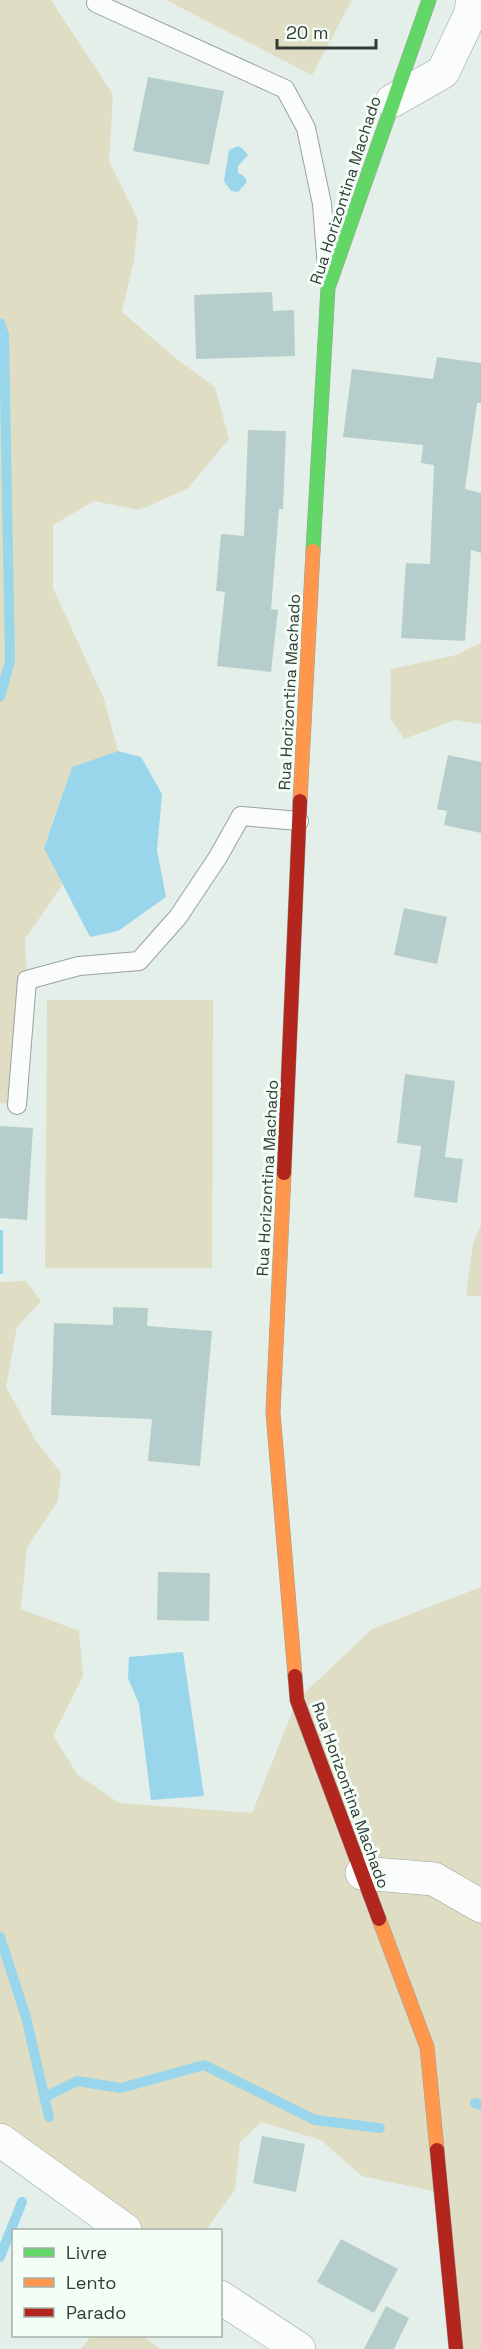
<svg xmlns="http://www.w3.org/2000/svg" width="481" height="2349" font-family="'Space Grotesk',sans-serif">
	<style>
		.green { fill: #dfddc4 }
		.water { fill: #99d6ec }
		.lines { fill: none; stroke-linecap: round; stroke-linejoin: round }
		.stream { stroke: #99d6ec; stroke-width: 10 }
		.building { fill: #b6cecb }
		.lane-casing { stroke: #9aa29e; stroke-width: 20 }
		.street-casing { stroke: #9aa29e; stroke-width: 34 }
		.fast-casing { stroke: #9aa29e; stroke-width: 15 }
		.slow-casing { stroke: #9aa29e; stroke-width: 15 }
		.jam-casing { stroke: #9aa29e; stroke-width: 15 }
		.lane { stroke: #fbfdfc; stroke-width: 18 }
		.street { stroke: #fbfdfc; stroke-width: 33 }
		.fast { stroke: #63d668; stroke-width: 14 }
		.slow { stroke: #ff974d; stroke-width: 14 }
		.jam { stroke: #b3261e; stroke-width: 14 }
		.labels { text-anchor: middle; stroke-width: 6; stroke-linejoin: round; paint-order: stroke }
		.street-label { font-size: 16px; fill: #343b37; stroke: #f3fef7 }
	</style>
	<rect width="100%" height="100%" fill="#e4efe9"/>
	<path class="green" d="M0 0H51L113 95 109 161 138 220 134 260 122 312 178 360 215 387 229 439 187 489 139 510 94 501 53 525V588L104 699 118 751 72 767 44 847 63 884 25 939 27 980 17 1105 0 1103Z
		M166 0H352L312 75Z
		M481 643V724L455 720 404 739 390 718 391 669 456 655Z
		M47 1000H213L212 1268H45Z
		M481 1225V1296H466L473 1244Z
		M26 1281 41 1301 17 1327 6 1387 36 1441 61 1473 58 1501 27 1547 21 1609 79 1631 83 1676 53 1736 78 1775 119 1803 252 1813 297 1700 372 1629 481 1587V2349H456L442 2193 362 2176 321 2140 261 2122 240 2142 235 2190 206 2230H125L0 2140V1282Z
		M91 2336H143L160 2349H81Z"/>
	<path class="water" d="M238 146 243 149 248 155 238 166V173L244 176 247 182 238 192 231 191 224 181 229 150Z
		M118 751 141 757 162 794 157 850 166 897 118 931 90 937 44 848 72 767Z
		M0 1230H3V1274H0Z
		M183 1652 204 1796 151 1800 139 1704 128 1678 129 1657Z"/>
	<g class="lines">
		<path class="stream" d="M0 323 4 335 10 661 0 697
			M0 1937 26 2017 49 2117
			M45 2097 77 2081 121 2088 204 2065 315 2120 380 2128
			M475 2103 481 2105
			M0 2257 22 2202"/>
	</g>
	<path class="building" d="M148 77 224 91 209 165 133 151Z
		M272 292 273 311 294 310 295 356 196 359 194 295Z
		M437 357 481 363V403H477L465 489 481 493V553L471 550 465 641 401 638 406 563 430 564 434 465 421 463 423 445 343 437 352 369 433 379Z
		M248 430 286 431 283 509H279L271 609 278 610 271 672 217 666 225 592 216 591 221 534 244 536Z
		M448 755 481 762V833L444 825 447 811 437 809Z
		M404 908 447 917 437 964 394 955Z
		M405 1074 455 1081 445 1157 463 1159 457 1203 414 1197 421 1146 397 1143Z
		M0 1126 33 1128 27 1220 0 1218Z
		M113 1307 148 1308 147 1326 212 1331 200 1466 148 1461 152 1419 51 1415 54 1323 113 1325Z
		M158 1572 210 1573 209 1621 157 1620Z
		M262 2136 305 2144 296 2192 253 2183Z
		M341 2239 398 2269 374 2313 317 2282Z
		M386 2306 409 2318 394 2349H364Z"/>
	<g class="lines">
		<g class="lane-casing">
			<path id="lane" d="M96 3 285 89 306 128 322 204 327 268
				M17 1105 27 980 79 966 139 961 178 917 218 857 241 816 299 821"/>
		</g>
		<g class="street-casing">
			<path id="street" d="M392 101 443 72 470 15 473 0
				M362 1873 434 1879 481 1906
				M0 2140 125 2230
				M220 2297 299 2349"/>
		</g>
		<g class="fast-casing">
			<path id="fast" d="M313 551 328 288 429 0"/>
		</g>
		<g class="slow-casing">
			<path id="slow" d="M300 801 313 551
				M284 1173 273 1412 295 1676
				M379 1919 427 2047 437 2150"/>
		</g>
		<g class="jam-casing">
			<path id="jam" d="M284 1173 300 801
				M295 1676 297 1700 379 1919
				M437 2150 456 2349"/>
		</g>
		<use href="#lane" class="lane"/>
		<use href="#street" class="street"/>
		<use href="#fast" class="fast"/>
		<use href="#slow" class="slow"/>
		<use href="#jam" class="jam"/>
	</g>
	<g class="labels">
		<g class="street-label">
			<text transform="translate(345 190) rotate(-72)" y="6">Rua Horizontina Machado</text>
			<text transform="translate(289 692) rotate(-87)" y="6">Rua Horizontina Machado</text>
			<text transform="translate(267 1178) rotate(-87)" y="6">Rua Horizontina Machado</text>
			<text transform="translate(351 1795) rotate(70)" y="6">Rua Horizontina Machado</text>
		</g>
	</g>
	<rect x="12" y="2229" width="210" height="108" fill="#f3fef7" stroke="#a7b0aa" stroke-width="1.5"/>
	<rect x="24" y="2248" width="30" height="9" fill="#63d668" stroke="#a7b0aa" stroke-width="1.5"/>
	<text x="66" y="2259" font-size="18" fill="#343b37">Livre</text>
	<rect x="24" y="2278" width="30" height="9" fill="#ff974d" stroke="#a7b0aa" stroke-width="1.5"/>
	<text x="66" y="2289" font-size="18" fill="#343b37">Lento</text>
	<rect x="24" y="2308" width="30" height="9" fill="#b3261e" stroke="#a7b0aa" stroke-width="1.5"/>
	<text x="66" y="2319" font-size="18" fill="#343b37">Parado</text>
	<path d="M277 39v9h99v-9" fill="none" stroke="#343b37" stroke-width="3"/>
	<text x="286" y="39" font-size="18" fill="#343b37" stroke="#f3fef7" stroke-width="4.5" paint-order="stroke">20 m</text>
</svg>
